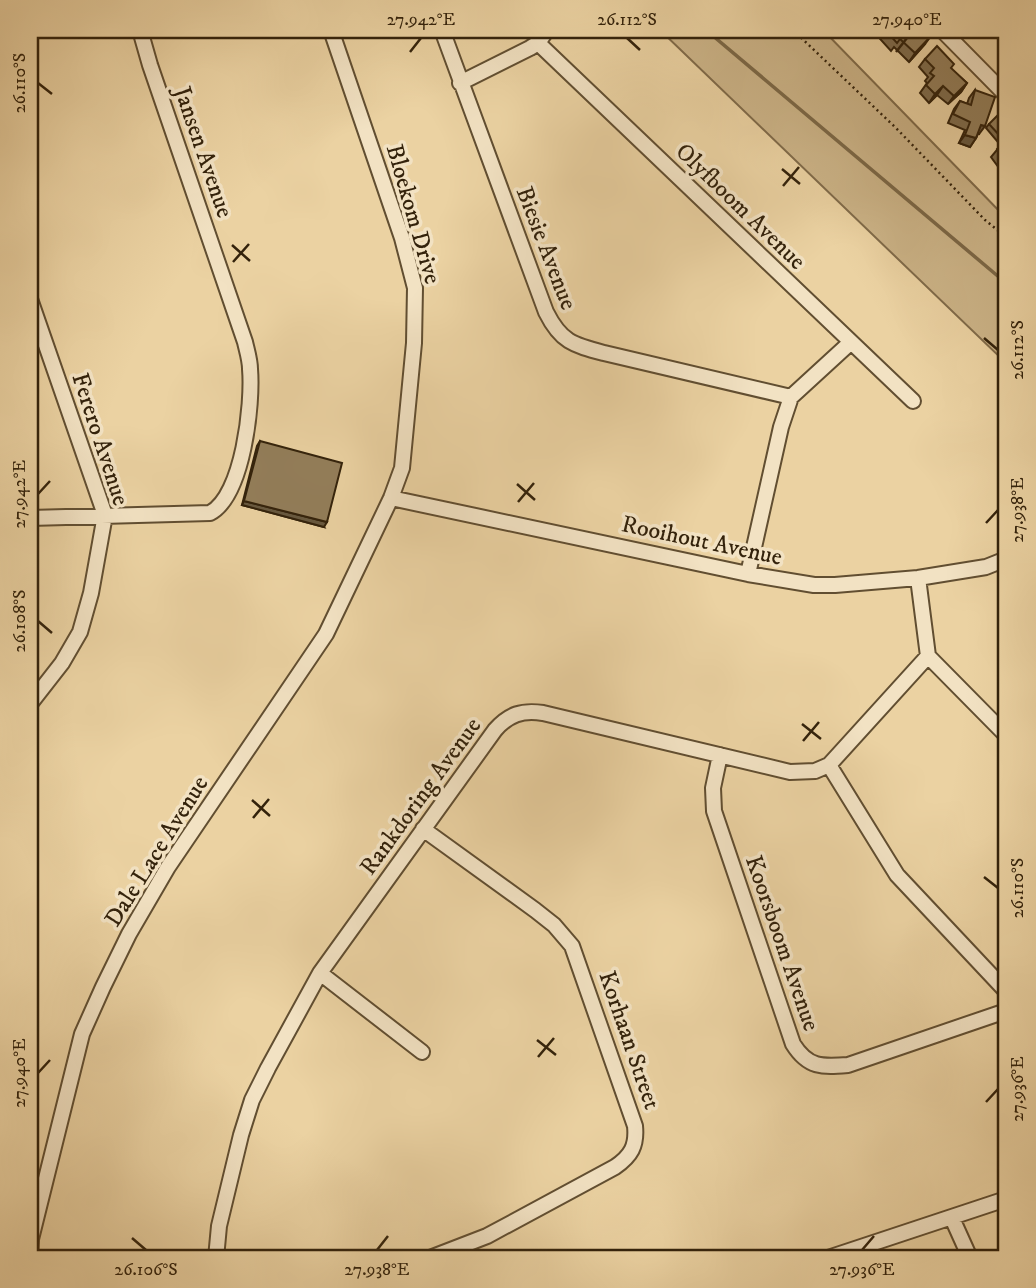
<svg xmlns="http://www.w3.org/2000/svg" width="1036" height="1288" font-family="'IM FELL DW Pica',serif">
	<style>
		.green { fill: #ccb488; stroke: #806b4a; stroke-width: 2 }
		.lines { fill: none; stroke-linecap: round; stroke-linejoin: round }
		.stream { stroke: #7c6847; stroke-width: 3.5 }
		.minor-casing { stroke: #614e31; stroke-width: 18 }
		.path { stroke: #33220b; stroke-width: 2.5; stroke-dasharray: 2 3.5; stroke-linecap: butt }
		.minor { stroke: #f2e2c3; stroke-width: 14 }
		.wall { fill: #7e6c4d; stroke: #33220b; stroke-width: 2 }
		.shaded-wall { fill: #67583f; stroke: #33220b; stroke-width: 2 }
		.building { fill: #937e5a; stroke: #33220b; stroke-width: 2 }
		.ticks { fill: none; stroke: #33220b; stroke-width: 2.5 }
		.labels { text-anchor: middle; stroke-width: 7; stroke-linejoin: round; paint-order: stroke }
		.street-label { font-size: 24px; fill: #33220b; stroke: #f2e2c3 }
		.neatline { fill: none; stroke: #33220b; stroke-width: 2.5 }
		.ticks-label { font-size: 18px; text-anchor: middle; fill: #33220b }
	</style>
	<rect width="100%" height="100%" fill="#ebd2a2"/>
	<filter id="stains"><feTurbulence type="fractalNoise" baseFrequency=".00286" numOctaves="4"/><feColorMatrix values="0 0 0 0 .2 0 0 0 0 .09 0 0 0 0 .02 0 0 0 .5 -.17"/></filter>
	<radialGradient id="worn" r=".72"><stop offset=".6" stop-color="#630" stop-opacity="0"/><stop offset="1" stop-color="#630" stop-opacity=".3"/></radialGradient>
	<path class="green" d="M660 30H823L1006 218V363Z"/>
	<g class="lines">
		<path class="stream" d="M706 30 1006 283"/>
		<g class="minor-casing">
			<path id="minor" d="M442 30 546 312C561 342 573 345 604 353L791 397
				M942 30 1006 95
				M538 43 913 401
				M460 83 530 48 538 43 547 30
				M30 299 105 515 91 593 80 632 62 663 30 704
				M391 498 748 574 814 585H835L918 578 986 567 1006 559
				M30 518 210 513C243 496 253 404 250 369 250 360 247 351 245 342L150 65 140 30
				M748 574 781 427 791 397 851 342
				M918 578 928 656 1006 735
				M720 755 713 788 714 811 793 1044C808 1068 822 1067 848 1065L1006 1011
				M829 765 897 875 1006 991
				M423 829 535 910 554 925 572 946 635 1126C637 1146 631 1156 615 1167L487 1236 430 1258
				M320 973 422 1052
				M952 1218 970 1258
				M30 1258 31 1239 82 1034 103 987 129 934 168 867 326 634 391 498 402 468 414 343 415 288 402 238 331 30
				M216 1258 219 1226 241 1135 252 1100 268 1068 320 973 495 730C509 714 522 710 543 713L790 772 815 771 829 765 928 656
				M828 1258 1006 1199"/>
		</g>
		<path class="path" d="M793 30 896 128 985 220 1006 237"/>
		<use href="#minor" class="minor"/>
	</g>
	<path class="wall" d="M872 30H913L925 44 909 62 894 47 891 51Z
		M925 59 951 69 967 83 961 92 948 104 937 95 929 103 920 93 927 83 925 81 928 77 919 67Z
		M975 90 979 134H978L976 138 970 147 959 143 965 130 948 123 954 109 960 101 967 104 969 98Z
		M1006 123V131L997 141 986 128 989 124Z
		M1006 139V167L1003 164 999 168 991 157Z
		M260 441 324 527 242 505 257 446Z"/>
	<path class="shaded-wall" d="M931 36 925 44 909 62 915 53Z
		M967 83 961 92 948 104 954 96Z
		M943 86 937 95 929 103 935 94Z
		M981 125 985 126 979 134 975 133Z
		M965 135 976 138 970 147 959 143Z
		M244 501 327 522 324 527 242 505Z"/>
	<path class="building" d="M885 30H913L916 33 919 30H925L931 36 915 53 900 39 897 43Z
		M937 46 954 64 951 68 967 83 954 96 943 86 935 94 926 85 934 76 930 73 934 68 925 59Z
		M975 90 995 97 985 126 981 125 976 138 965 135 970 122 953 114 960 101 971 105Z
		M998 115 1006 123V130L1000 136 989 124Z
		M1006 139V159L1005 160 997 149Z
		M260 441 342 463 327 522 244 501Z"/>
	<path class="ticks" d="M627 38 640 50M410 52 421 38M896 52 907 38M38 83 52 94M782 169 800 184M783 186 799 167M232 245 250 261M233 262 249 244M984 338 998 350M517 484 535 500M38 494 50 481M518 502 534 483M986 523 998 510M38 621 52 633M802 724 821 739M803 741 819 722M252 800 270 816M253 818 269 799M984 877 998 888M537 1040 556 1055M538 1057 554 1038M38 1073 50 1060M986 1102 998 1089M132 1238 146 1250M377 1250 388 1236M862 1250 874 1236"/>
	<g class="labels">
		<g class="street-label">
			<text transform="translate(204 152) rotate(71)" y="8">Jansen Avenue</text>
			<text transform="translate(741 206) rotate(44)" y="8">Olyfboom Avenue</text>
			<text transform="translate(414 214) rotate(74)" y="8">Bloekom Drive</text>
			<text transform="translate(547 248) rotate(69)" y="8">Biesie Avenue</text>
			<text transform="translate(101 439) rotate(72)" y="8">Ferero Avenue</text>
			<text transform="translate(702 540) rotate(12)" y="8">Rooihout Avenue</text>
			<text transform="translate(420 796) rotate(-54)" y="8">Rankdoring Avenue</text>
			<text transform="translate(156 851) rotate(-58)" y="8">Dale Lace Avenue</text>
			<text transform="translate(783 943) rotate(71)" y="8">Koorsboom Avenue</text>
			<text transform="translate(630 1040) rotate(71)" y="8">Korhaan Street</text>
		</g>
	</g>
	<rect width="1036" height="1288" fill="none" stroke="#ebd2a2" stroke-width="77"/>
	<rect x="38" y="38" width="960" height="1212" class="neatline"/>
	<g class="ticks-label">
		<text x="421" y="25">27.942°E</text>
		<text x="627" y="25">26.112°S</text>
		<text x="907" y="25">27.940°E</text>
		<text transform="translate(19 83) rotate(-90)" y="6">26.110°S</text>
		<text transform="translate(1017 350) rotate(-90)" y="6">26.112°S</text>
		<text transform="translate(19 494) rotate(-90)" y="6">27.942°E</text>
		<text transform="translate(1017 510) rotate(-90)" y="6">27.938°E</text>
		<text transform="translate(19 621) rotate(-90)" y="6">26.108°S</text>
		<text transform="translate(1017 888) rotate(-90)" y="6">26.110°S</text>
		<text transform="translate(19 1073) rotate(-90)" y="6">27.940°E</text>
		<text transform="translate(1017 1089) rotate(-90)" y="6">27.936°E</text>
		<text x="146" y="1275">26.106°S</text>
		<text x="377" y="1275">27.938°E</text>
		<text x="862" y="1275">27.936°E</text>
	</g>
	<rect width="100%" height="100%" filter="url(#stains)"/>
	<rect width="100%" height="100%" fill="url(#worn)"/>
</svg>
